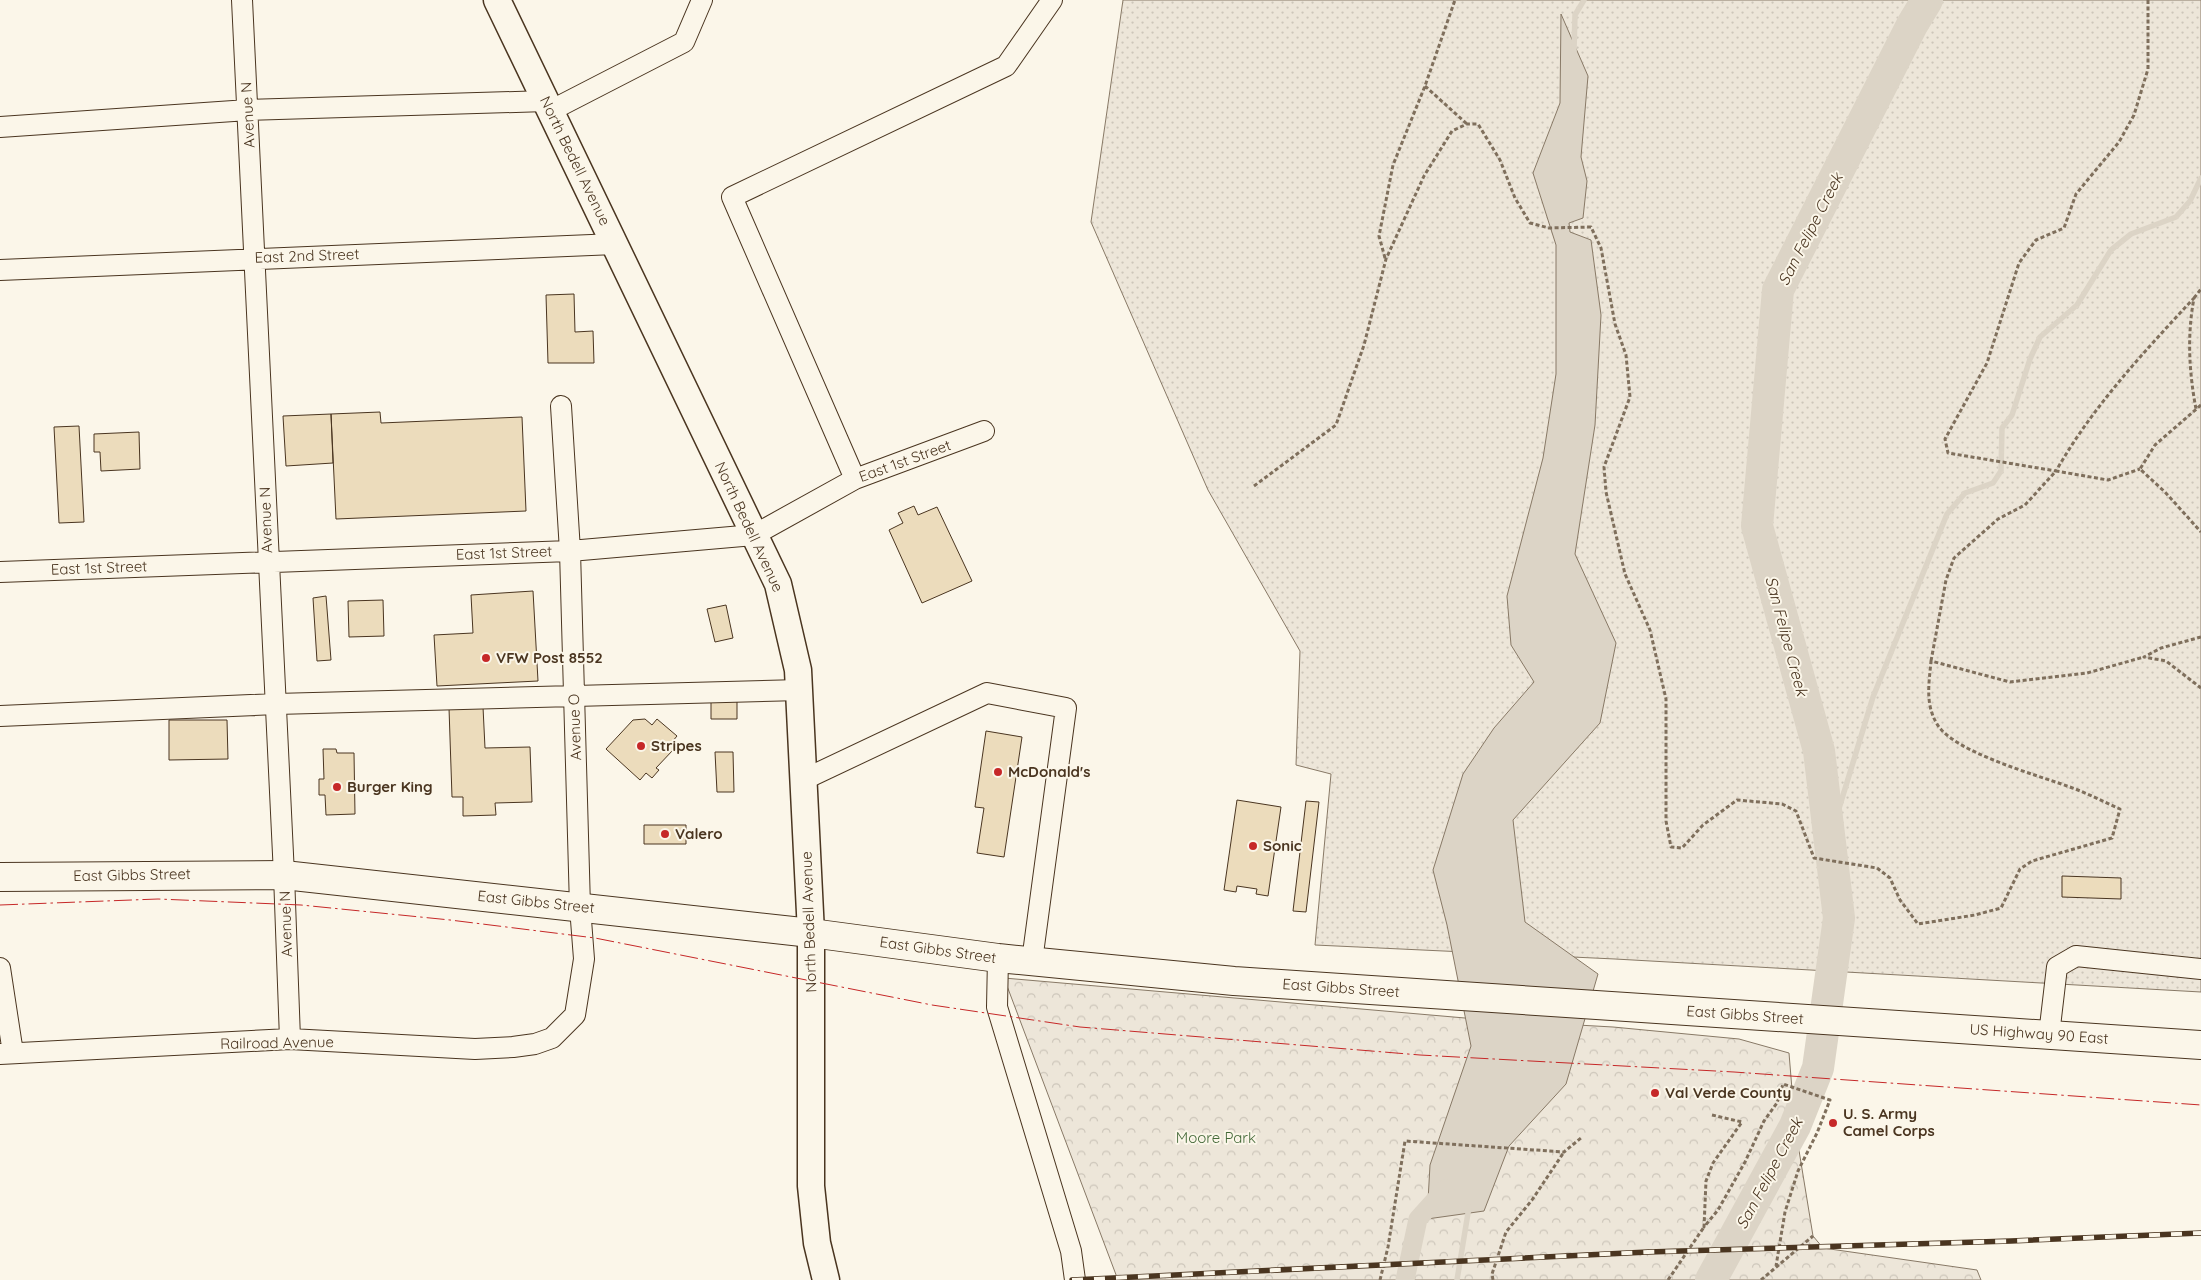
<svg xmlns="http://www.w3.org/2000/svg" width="2201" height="1280" font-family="Quicksand,sans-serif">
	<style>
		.grass { fill: url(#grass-dots); stroke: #887966 }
		.park { fill: url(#park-crowns); stroke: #887966 }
		.water { fill: #dcd4c6; stroke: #887966 }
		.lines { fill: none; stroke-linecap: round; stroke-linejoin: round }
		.stream { stroke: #dcd4c6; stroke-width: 5.5 }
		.canal { stroke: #dcd4c6; stroke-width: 19 }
		.river { stroke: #dcd4c6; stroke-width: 32 }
		.building { fill: #ecdcbc; stroke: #4a3520 }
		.minor-casing { stroke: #4a3520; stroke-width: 22 }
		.major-casing { stroke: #4a3520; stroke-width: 29 }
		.highway-casing { stroke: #4a3520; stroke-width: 30 }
		.path { stroke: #7f6f5c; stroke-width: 3; stroke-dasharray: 4 2.5; stroke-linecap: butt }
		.minor { stroke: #fbf6e9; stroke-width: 20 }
		.major { stroke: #fbf6e9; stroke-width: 26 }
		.highway { stroke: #fbf6e9; stroke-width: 28 }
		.rail-casing { stroke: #4a3520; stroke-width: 5.5 }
		.rail { stroke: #fbf6e9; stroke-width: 4; stroke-dasharray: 11; stroke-linecap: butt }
		.power { stroke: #c62828; stroke-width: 1; stroke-dasharray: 18 4 2.5 4; stroke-linecap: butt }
		.poi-dot { fill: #c62828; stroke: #fbf6e9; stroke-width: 2 }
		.labels { text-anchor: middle; stroke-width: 4; stroke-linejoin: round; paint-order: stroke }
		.street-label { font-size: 15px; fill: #4a3520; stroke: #fbf6e9 }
		.poi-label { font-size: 15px; font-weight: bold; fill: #4a3520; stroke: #fbf6e9; text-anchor: start }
		.park-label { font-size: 15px; fill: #436837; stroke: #fbf6e9 }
		.water-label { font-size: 16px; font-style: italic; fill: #4a3520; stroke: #fbf6e9 }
	</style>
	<defs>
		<pattern id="grass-dots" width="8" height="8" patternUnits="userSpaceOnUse" patternTransform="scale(1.25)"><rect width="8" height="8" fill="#ede6d9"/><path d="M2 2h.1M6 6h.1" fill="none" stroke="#cdc6ba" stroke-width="1.8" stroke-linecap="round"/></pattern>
		<pattern id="park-crowns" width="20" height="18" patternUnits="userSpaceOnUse" patternTransform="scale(1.25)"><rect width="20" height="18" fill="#ede6d9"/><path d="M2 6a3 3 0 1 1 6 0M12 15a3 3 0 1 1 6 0" fill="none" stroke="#cdc6ba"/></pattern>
	</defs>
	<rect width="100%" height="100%" fill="#fbf6e9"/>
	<path class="grass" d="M1123 0H2201V992L1615 959 1315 945 1331 774 1296 765 1300 651 1208 490 1091 222Z"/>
	<path class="park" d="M1004 978 1488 1020 1613 1027 1739 1039 1789 1053 1795 1126 1813 1236 1823 1248 1977 1270 1981 1280H1118Z"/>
	<path class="water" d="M1561 14 1588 76 1581 157 1587 181 1583 218 1569 223 1570 232 1591 240 1601 315 1595 425 1575 554 1616 643 1600 723 1513 820 1525 922 1598 974 1566 1084 1509 1146 1484 1211 1427 1219 1430 1165 1471 1046 1447 925 1433 870 1463 774 1494 728 1534 682 1511 645 1507 596 1543 458 1556 374V245L1533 173 1560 103Z"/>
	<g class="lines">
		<path class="stream" d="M1574 51 1575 15 1584 0
			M1830 838 1873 697 1947 514 1965 493 1993 483 2001 471 2002 428 2012 415 2030 359 2040 337 2077 305 2111 250 2131 234 2176 217 2190 201 2201 178
			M1457 1280 1469 1207"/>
		<path class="canal" d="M1405 1280 1418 1219 1445 1189"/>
		<path class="river" d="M1711 1280 1795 1126 1818 1068 1839 918 1819 751 1757 526 1778 290 1912 25 1927 0"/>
	</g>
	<path class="building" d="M574 294 575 332 593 331 594 363H548L546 295Z
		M380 412 381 423 522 417 526 511 336 519 331 414Z
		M331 414 333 463 286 466 283 416Z
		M79 426 84 522 59 523 54 427Z
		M139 432 140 469 101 471 100 452H94V434Z
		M914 506 918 515 937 507 972 581 922 603 889 530 903 523 898 513Z
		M533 591 538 681 437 686 434 635 473 633 471 595Z
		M326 596 331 660 317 661 313 598Z
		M383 600 384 636 349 637 348 601Z
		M726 605 733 638 715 642 707 609Z
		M711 701H737V719H711Z
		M483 707 485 748 530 747 532 802 495 803 496 815 463 816V797H452L449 708Z
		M645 719 652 725 657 719 677 736 672 742 673 750 656 768 659 770 652 778 646 773 640 780 606 749 633 720Z
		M169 720H227L228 759 169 760Z
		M986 731 1022 737 1004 857 977 853 984 808 975 807Z
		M323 749H336L337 753H354L355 814 326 815 325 795H319V779H324Z
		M715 752H733L734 792H717Z
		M1237 800 1281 807 1268 896 1256 894 1257 889 1237 886 1236 892 1224 890Z
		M1306 801 1319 802 1306 912 1293 911Z
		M644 825H686V844H644Z
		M2062 876 2121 878V899L2062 897Z"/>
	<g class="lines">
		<g class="minor-casing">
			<path id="minor" d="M242 0 284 875 290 1039
				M550 111 684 42 702 0
				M0 127 248 110 546 101
				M0 270 615 244
				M855 479 732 197 1006 66 1052 0
				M0 572 570 551 754 535 855 479 984 431
				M0 716 276 704 800 690
				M803 780 987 693 1066 708 1032 961
				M998 958 997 1007 1071 1251 1075 1280
				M0 968 13 1053
				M2049 1035 2057 967 2076 956 2201 969
				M0 1054 290 1039 475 1049 513 1047 535 1044 552 1038 575 1015 584 959 580 907 570 551 561 406"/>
		</g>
		<g class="major-casing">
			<path id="major" d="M497 0 778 584 798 670 811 933V1186L817 1243 826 1280"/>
		</g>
		<g class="highway-casing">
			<path id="highway" d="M0 877 284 875 811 933 998 958 1234 981 2201 1045"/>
		</g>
		<path class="path" d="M2148 0V69L2134 115 2119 142 2076 194 2064 228 2036 240 2019 263 1987 363 1945 439 1948 453 2056 471C2093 406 2144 352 2194 298 2187 335 2189 372 2196 409
			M1425 86 1467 124
			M1385 258 1379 236 1393 165 1425 86 1455 0
			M2194 298 2201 289
			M2201 405 2155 445 2140 469 2165 492 2201 532
			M1254 486 1336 425 1364 345 1386 259 1424 176 1452 131 1467 124H1478L1500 160 1515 198 1530 223 1549 228 1591 227 1601 248 1615 324 1626 355 1630 397 1604 467 1606 492 1625 574 1650 630 1666 699V821L1671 847 1682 848 1703 825 1737 800 1782 804 1796 811 1814 858 1877 868 1890 878 1900 900 1918 924 1975 915 2001 908 2020 869 2032 861 2112 838 2120 809C2102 801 2085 792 2067 786 2037 775 1953 752 1937 724 1925 704 1929 684 1931 661L2010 682 2087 673 2144 657
			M2201 637 2161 648 2144 657 2166 661 2201 688
			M1931 661 1946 580 1954 558 1998 519 2025 505 2056 471 2108 480 2140 469
			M1712 1115 1742 1122 1713 1163 1706 1181 1704 1227 1718 1210 1745 1162 1764 1121 1777 1103 1783 1084 1830 1100 1817 1133 1798 1171 1785 1212 1776 1266
			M1380 1280 1388 1247 1405 1141 1564 1152 1581 1138
			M1493 1280 1492 1274 1506 1232 1532 1200 1564 1152
			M1668 1280 1704 1227
			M1761 1280 1813 1236"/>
		<use href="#minor" class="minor"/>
		<use href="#major" class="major"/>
		<use href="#highway" class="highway"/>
		<g class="rail-casing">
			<path id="rail" d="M1072 1280 1648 1252 2011 1241 2201 1233"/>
		</g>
		<use href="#rail" class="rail"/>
		<path class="power" d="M0 905 158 899 301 905 450 920 595 938 932 1005 1080 1027 1420 1055 1734 1072 2201 1105"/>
	</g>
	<g class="poi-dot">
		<circle cx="486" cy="658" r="5"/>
		<circle cx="641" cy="746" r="5"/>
		<circle cx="998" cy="772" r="5"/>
		<circle cx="337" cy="787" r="5"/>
		<circle cx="665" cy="834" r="5"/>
		<circle cx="1253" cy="846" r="5"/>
		<circle cx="1655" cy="1093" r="5"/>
		<circle cx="1833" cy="1123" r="5"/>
	</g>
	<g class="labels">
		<g class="street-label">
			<text transform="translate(248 115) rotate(-93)" y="5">Avenue N</text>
			<text transform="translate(575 161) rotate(64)" y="5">North Bedell Avenue</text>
			<text transform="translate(307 256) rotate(-2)" y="5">East 2nd Street</text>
			<text transform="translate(905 461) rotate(-20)" y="5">East 1st Street</text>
			<text transform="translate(266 520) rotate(-92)" y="5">Avenue N</text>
			<text transform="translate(749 527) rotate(65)" y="5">North Bedell Avenue</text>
			<text transform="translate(504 553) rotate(-2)" y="5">East 1st Street</text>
			<text transform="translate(99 568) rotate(-2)" y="5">East 1st Street</text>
			<text transform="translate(575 727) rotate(-92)" y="5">Avenue O</text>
			<text transform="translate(132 875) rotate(-1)" y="5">East Gibbs Street</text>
			<text transform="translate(536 902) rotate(6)" y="5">East Gibbs Street</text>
			<text transform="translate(809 922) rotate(-92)" y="5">North Bedell Avenue</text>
			<text transform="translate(286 924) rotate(-92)" y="5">Avenue N</text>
			<text transform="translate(938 950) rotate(8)" y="5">East Gibbs Street</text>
			<text transform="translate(1341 988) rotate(4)" y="5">East Gibbs Street</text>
			<text transform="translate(1745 1015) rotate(4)" y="5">East Gibbs Street</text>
			<text transform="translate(2039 1034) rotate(4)" y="5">US Highway 90 East</text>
			<text transform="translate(277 1043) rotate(-1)" y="5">Railroad Avenue</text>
		</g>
		<g class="poi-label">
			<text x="496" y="663">VFW Post 8552</text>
			<text x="651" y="751">Stripes</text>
			<text x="1008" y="777">McDonald's</text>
			<text x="347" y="792">Burger King</text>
			<text x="675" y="839">Valero</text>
			<text x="1263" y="851">Sonic</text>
			<text x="1665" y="1098">Val Verde County</text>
			<text x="1843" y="1119">U. S. Army<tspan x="1843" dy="17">Camel Corps</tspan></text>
		</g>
		<g class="park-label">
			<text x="1216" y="1143">Moore Park</text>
		</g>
		<g class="water-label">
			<text transform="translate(1810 229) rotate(-63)" y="6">San Felipe Creek</text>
			<text transform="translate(1787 636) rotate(75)" y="6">San Felipe Creek</text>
			<text transform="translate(1769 1173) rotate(-62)" y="6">San Felipe Creek</text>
		</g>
	</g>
</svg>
